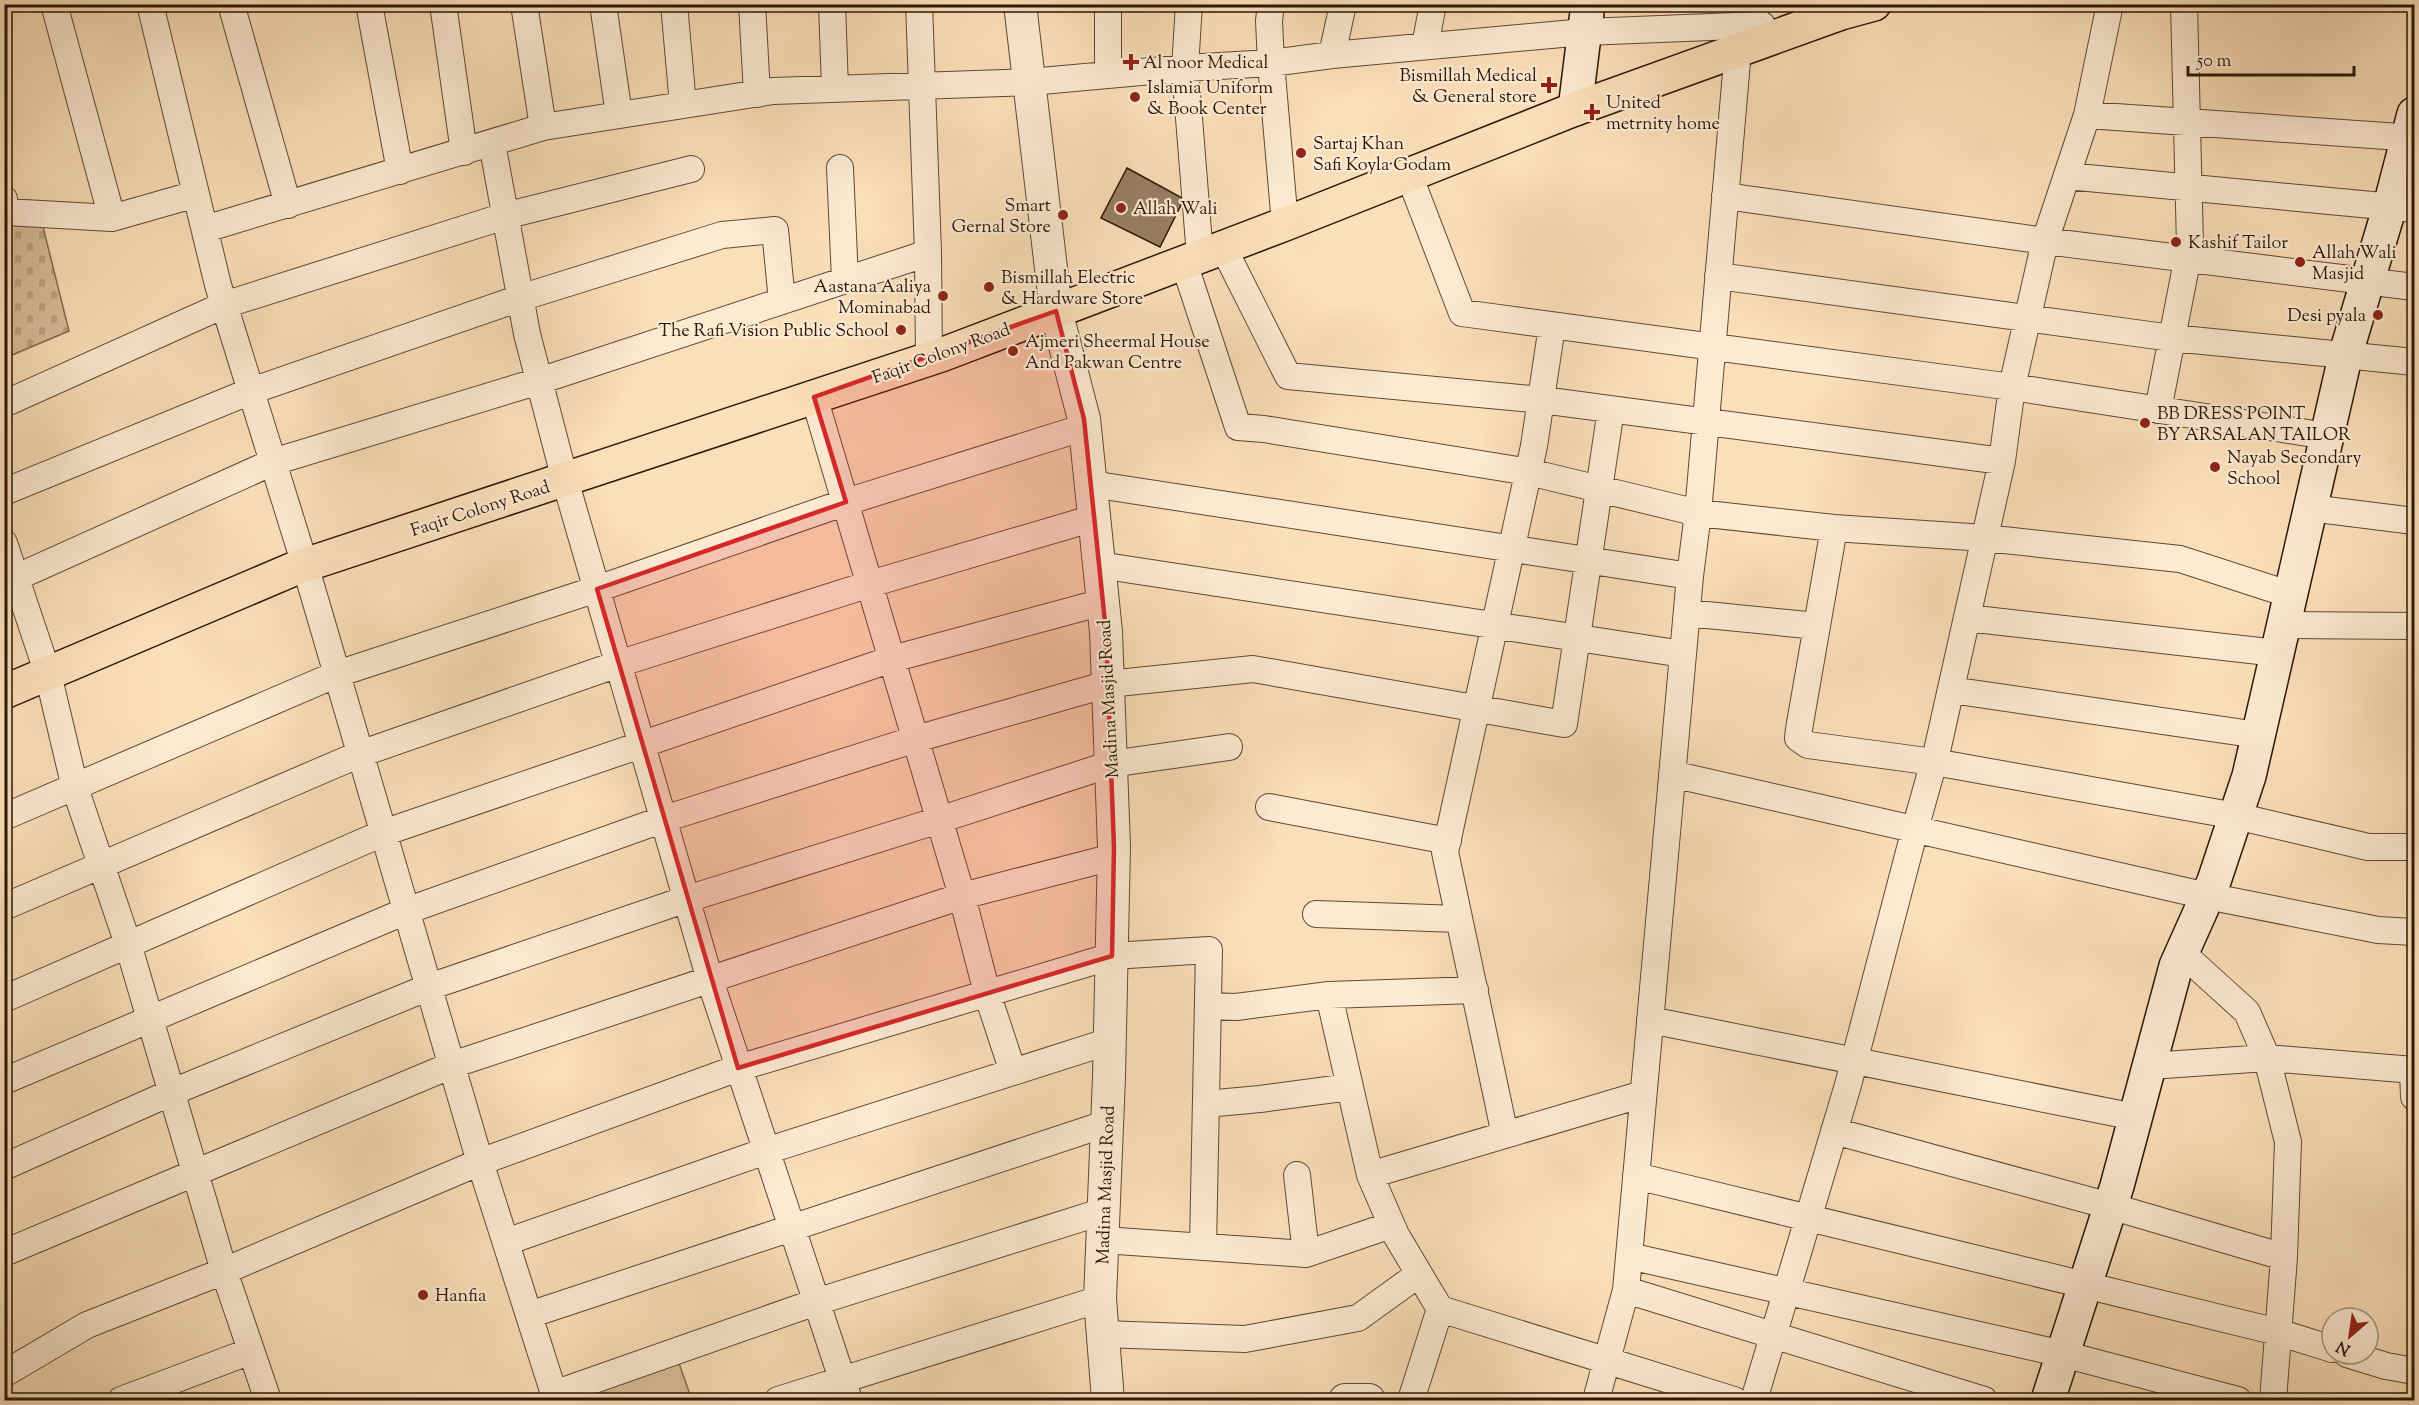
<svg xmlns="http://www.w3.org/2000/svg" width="2419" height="1405" font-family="'Sorts Mill Goudy',serif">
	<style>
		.cemetery { fill: url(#cemetery-stones); stroke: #826a52; stroke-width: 1.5 }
		.green { fill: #d8bd9b; stroke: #826a52; stroke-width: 1.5 }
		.building { fill: #977f65; stroke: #2b1609; stroke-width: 1.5 }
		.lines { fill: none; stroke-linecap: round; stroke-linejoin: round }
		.service-casing { stroke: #5f4835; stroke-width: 15 }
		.minor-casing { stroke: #5f4835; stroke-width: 28 }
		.tertiary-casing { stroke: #5f4835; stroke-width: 34 }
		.secondary-casing { stroke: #2b1609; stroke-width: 36 }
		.primary-casing { stroke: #2b1609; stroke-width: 36 }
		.service { stroke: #fcead2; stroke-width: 12 }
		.minor { stroke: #fcead2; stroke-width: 26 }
		.tertiary { stroke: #fcead2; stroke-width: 32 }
		.secondary { stroke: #fcead2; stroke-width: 33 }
		.primary { stroke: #fbdfb9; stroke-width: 33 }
		.marked { fill: #d62828; fill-opacity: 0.2; stroke: #d62828; stroke-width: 4.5; stroke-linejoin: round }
		.poi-dot { fill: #8f2418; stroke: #fcead2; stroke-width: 2 }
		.labels { text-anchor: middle; stroke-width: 4.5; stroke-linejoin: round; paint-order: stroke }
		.poi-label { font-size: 18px; fill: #2b1609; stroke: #fcead2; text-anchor: start }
		.street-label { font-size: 18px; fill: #2b1609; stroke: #fcead2 }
	</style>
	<defs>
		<pattern id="cemetery-stones" width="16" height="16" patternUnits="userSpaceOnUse" patternTransform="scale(1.5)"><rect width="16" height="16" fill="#d8bd9b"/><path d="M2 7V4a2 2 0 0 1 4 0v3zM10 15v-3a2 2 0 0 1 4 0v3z" fill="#baa284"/></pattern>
	</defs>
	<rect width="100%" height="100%" fill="#fbdfb9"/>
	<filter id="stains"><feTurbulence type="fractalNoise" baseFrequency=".00333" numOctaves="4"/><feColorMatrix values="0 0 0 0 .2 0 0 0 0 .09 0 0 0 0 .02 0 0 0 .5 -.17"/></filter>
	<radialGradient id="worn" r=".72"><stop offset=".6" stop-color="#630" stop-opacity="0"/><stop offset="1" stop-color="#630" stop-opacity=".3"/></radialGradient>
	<path class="cemetery" d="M5 209 43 227 69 331 5 358Z"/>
	<path class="green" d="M675 1352 692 1400H556Z"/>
	<path class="building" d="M1127 168 1184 199 1160 247 1101 218Z"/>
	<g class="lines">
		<g class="service-casing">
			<path id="service" d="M1761 4 1763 28"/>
		</g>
		<g class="minor-casing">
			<path id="minor" d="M54 4 112 218
				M150 4 218 285 305 565 480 1162 556 1400
				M231 4 288 205
				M369 4 400 171
				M443 4 464 152
				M524 4 543 127
				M603 4 619 115
				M674 4 683 105
				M752 4 757 94
				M832 4 835 89
				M919 4 928 253 929 359
				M1108 4V75
				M1189 4 1185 68 1200 256
				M1271 4 1269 21 1271 63 1285 224
				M1425 46 1433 4
				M1332 55 1343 4
				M2087 115 2414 138
				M492 143 527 334 565 480 710 980 849 1400
				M840 168 845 280
				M1409 175 1462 313 2012 387 2327 436
				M2067 176 2414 209
				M1725 196 2045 241 2414 287
				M4 199 6 212 112 218 196 194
				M205 229 543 127 773 91 1030 82 1185 68 1271 63 1332 55 1584 32 1762 25
				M1223 247 1288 376 1542 400 2002 461
				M1184 263 1238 427 1264 429 1529 472 1698 513 1834 528 1985 538 2180 559 2291 595
				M1718 276 2172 338 2414 362
				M814 397 962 896 987 993 1013 1072
				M4 404 224 305 505 216 691 169
				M2158 410 2190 246 2184 4
				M1091 484 1690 576
				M4 492 251 391 520 298 722 235 775 230 782 301
				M2310 508 2414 521
				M1834 528 1799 729 1798 738 1808 745 1934 762 2236 816 2368 847H2414
				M4 543 48 674 75 788 128 944 224 1271 268 1400
				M1099 565 1683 654
				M4 583 273 462 539 381 928 253
				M1687 613 1817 626
				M1967 618 2277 653
				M2284 625 2414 626
				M1951 690 2258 735
				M1672 774 2207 896 2378 930 2414 932
				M1269 807 1448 841
				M4 817 337 674 597 589 846 502 1085 427
				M4 907 360 754 618 664 870 584 1094 518
				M1316 914 1459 919
				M2182 953 2247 1012 2267 1058 2288 1142 2284 1257 2273 1400
				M1329 995 1370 1175 1396 1235 1440 1309 1734 1400
				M4 999 383 833 892 659 1103 602
				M1208 1006 1236 1007 1329 995 1475 990
				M1650 1020 2135 1117
				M2149 1066 2267 1058 2414 1070
				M2413 1070 2414 1097
				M4 1081 406 911 664 819 916 739 1108 684 1253 669 1564 724 1611 409
				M1206 1104 1260 1099 1350 1087
				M1834 1131 2110 1206 2284 1257
				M1505 1135 1445 852 1534 446 1552 326
				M4 1167 170 1093 429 987 687 899 939 820 1111 764 1229 747
				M1297 1175 1306 1254
				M1370 1175 1643 1094
				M1636 1176 2278 1332 2332 1349
				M1103 1240 1306 1254 1391 1225
				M506 1242 766 1151 1110 1041
				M4 1253 452 1065 962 896 1113 857
				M1629 1256 2063 1354 2238 1400
				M1626 1290 1984 1400
				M529 1315 1108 1123
				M1103 1334 1245 1339 1358 1318 1419 1274
				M2347 1354 2386 1366 2414 1371
				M4 1374 87 1325 224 1271 480 1162 738 1068 1112 956 1209 950 1203 1247
				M554 1394 816 1302 1104 1211
				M121 1400 251 1351
				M778 1400 1100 1299
				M1411 1400 1440 1309
				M1596 1400 1626 1290 1690 576 1698 513 1738 50
				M1754 1400 1848 1085 1915 829 1937 751 2002 461 2012 387 2045 241 2087 115 2110 4"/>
		</g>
		<g class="tertiary-casing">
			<path id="tertiary" d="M1020 4 1056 311 1084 419 1106 632 1114 847 1109 1077 1100 1299 1108 1400
				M1345 1400H1369"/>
		</g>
		<g class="secondary-casing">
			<path id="secondary" d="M1575 109 1588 4
				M2048 1400 2117 1186 2176 966 2214 881 2249 776 2346 353 2390 206 2414 114"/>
		</g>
		<g class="primary-casing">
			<path id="primary" d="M4 692 296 568 941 355 1285 224 1575 109 1841 13 1874 4"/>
		</g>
		<use href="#service" class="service"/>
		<use href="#minor" class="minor"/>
		<use href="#tertiary" class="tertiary"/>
		<use href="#secondary" class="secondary"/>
		<use href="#primary" class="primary"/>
	</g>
	<path class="marked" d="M1056 311 1084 419 1106 632 1114 847 1112 956 738 1068 597 589 846 502 814 397Z"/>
	<g class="poi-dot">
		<path d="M1128 53h6v6h6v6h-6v6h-6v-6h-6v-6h6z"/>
		<path d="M1546 76h6v6h6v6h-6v6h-6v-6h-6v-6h6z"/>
		<circle cx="1135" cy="97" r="6"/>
		<path d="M1589 103h6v6h6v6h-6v6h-6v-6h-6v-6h6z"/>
		<circle cx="1301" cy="153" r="6"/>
		<circle cx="1121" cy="208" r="6"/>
		<circle cx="1063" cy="215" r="6"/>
		<circle cx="2176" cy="242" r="6"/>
		<circle cx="2300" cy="262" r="6"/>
		<circle cx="989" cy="287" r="6"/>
		<circle cx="943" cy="296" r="6"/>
		<circle cx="2378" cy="315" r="6"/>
		<circle cx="901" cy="330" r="6"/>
		<circle cx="1013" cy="351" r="6"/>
		<circle cx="2145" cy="423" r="6"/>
		<circle cx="2215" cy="467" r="6"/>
		<circle cx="423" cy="1295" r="6"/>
	</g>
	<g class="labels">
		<g class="poi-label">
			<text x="1143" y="68">Al noor Medical</text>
			<text x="1537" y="81" text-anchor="end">Bismillah Medical<tspan x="1537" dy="21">&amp; General store</tspan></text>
			<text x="1147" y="93">Islamia Uniform<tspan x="1147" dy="21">&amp; Book Center</tspan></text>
			<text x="1606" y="108">United<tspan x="1606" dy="21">metrnity home</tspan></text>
			<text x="1313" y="149">Sartaj Khan<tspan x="1313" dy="21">Safi Koyla Godam</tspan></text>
			<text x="1051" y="211" text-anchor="end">Smart<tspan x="1051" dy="21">Gernal Store</tspan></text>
			<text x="1133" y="214">Allah Wali</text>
			<text x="2188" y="248">Kashif Tailor</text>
			<text x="2312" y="258">Allah Wali<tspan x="2312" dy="21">Masjid</tspan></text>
			<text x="1001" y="283">Bismillah Electric<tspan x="1001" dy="21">&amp; Hardware Store</tspan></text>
			<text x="931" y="292" text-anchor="end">Aastana Aaliya<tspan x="931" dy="21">Mominabad</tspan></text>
			<text x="2366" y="321" text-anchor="end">Desi pyala</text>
			<text x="889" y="336" text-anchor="end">The Rafi Vision Public School</text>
			<text x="1025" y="347">Ajmeri Sheermal House<tspan x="1025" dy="21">And Pakwan Centre</tspan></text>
			<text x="2157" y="419">BB DRESS POINT<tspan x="2157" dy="21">BY ARSALAN TAILOR</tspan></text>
			<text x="2227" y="463">Nayab Secondary<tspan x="2227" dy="21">School</tspan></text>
			<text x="435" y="1301">Hanfia</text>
		</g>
		<g class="street-label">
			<text transform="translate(941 353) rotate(-20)" y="6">Faqir Colony Road</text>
			<text transform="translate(480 508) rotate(-18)" y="6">Faqir Colony Road</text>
			<text transform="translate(1108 699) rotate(-93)" y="6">Madina Masjid Road</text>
			<text transform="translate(1105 1185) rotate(-88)" y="6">Madina Masjid Road</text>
		</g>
	</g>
	<rect width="2419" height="1405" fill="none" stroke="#fbdfb9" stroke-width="24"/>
	<rect x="6" y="6" width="2407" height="1393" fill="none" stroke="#2b1609" stroke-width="3"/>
	<rect x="12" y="12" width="2395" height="1381" fill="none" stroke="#2b1609" stroke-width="1.5"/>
	<g transform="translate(2350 1336) rotate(209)"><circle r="28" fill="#fcead2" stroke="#a89582" stroke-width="1.5"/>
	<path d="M0-4.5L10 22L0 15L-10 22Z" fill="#8f2418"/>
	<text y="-9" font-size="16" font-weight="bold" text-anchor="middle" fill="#2b1609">N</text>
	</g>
	<path d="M2188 66v9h166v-9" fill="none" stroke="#2b1609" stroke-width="3"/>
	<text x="2197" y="66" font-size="18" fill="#2b1609" stroke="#fcead2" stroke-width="4.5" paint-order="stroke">50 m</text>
	<rect width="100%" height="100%" filter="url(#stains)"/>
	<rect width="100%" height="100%" fill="url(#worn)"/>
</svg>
